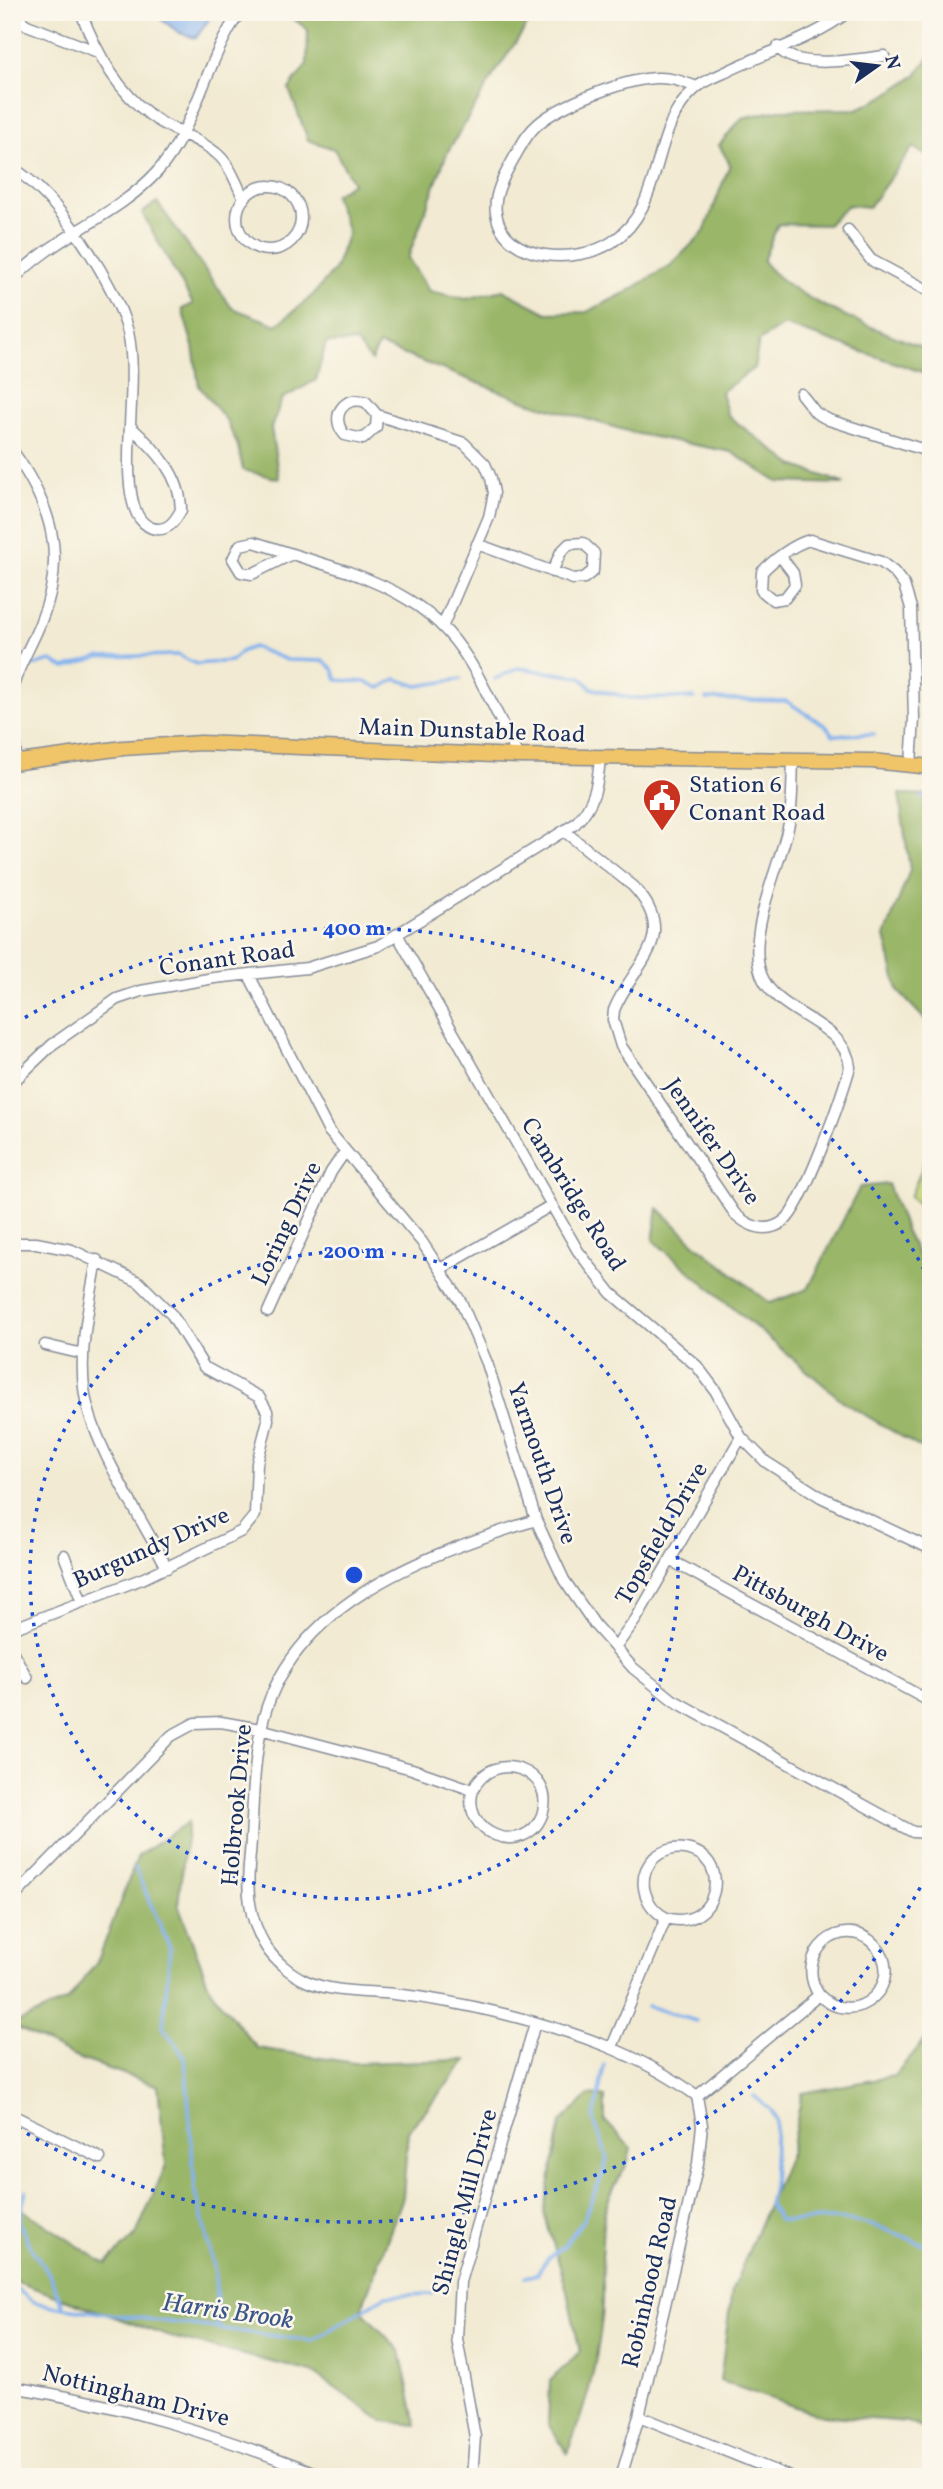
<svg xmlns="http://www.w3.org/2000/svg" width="943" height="2489" font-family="Vollkorn,serif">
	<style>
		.green { fill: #c3d477; stroke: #6f826a; stroke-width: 2 }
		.forest { fill: #9ab668; stroke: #5a7263; stroke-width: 2 }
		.water { fill: #84b2ee; stroke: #5070a6; stroke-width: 2 }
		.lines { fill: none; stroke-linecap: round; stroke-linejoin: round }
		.stream { stroke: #84b2ee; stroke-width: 3.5 }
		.minor-casing { stroke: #868c98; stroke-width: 13 }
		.major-casing { stroke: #868c98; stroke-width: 17 }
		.minor { stroke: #fff; stroke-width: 10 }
		.major { stroke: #f0c469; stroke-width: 14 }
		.ring { fill: none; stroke: #1d4ed8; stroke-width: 3.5; stroke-dasharray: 3.5 7 }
		.labels { text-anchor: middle; stroke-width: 5; stroke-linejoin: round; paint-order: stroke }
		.street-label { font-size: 24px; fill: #1b2f5e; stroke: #fbf7ec }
		.poi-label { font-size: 24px; fill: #1b2f5e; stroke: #fbf7ec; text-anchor: start }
		.water-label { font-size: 26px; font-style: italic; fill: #3a5689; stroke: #fbf7ec }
		.centre { fill: #1d4ed8; stroke: #fbf7ec; stroke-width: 3.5 }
		.ring-label { font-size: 21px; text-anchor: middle; font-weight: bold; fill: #1d4ed8; stroke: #fbf7ec; stroke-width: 5; stroke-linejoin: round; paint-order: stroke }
	</style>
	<rect width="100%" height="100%" fill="#fbf7ec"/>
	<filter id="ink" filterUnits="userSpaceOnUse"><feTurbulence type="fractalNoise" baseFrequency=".0143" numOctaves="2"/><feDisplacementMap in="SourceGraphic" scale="14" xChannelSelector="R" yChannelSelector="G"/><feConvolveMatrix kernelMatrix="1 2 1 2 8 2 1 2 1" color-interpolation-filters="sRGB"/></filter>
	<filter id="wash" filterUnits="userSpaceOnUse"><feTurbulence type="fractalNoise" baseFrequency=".00686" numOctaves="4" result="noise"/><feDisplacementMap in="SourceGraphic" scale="28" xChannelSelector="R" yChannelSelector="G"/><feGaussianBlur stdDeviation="1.57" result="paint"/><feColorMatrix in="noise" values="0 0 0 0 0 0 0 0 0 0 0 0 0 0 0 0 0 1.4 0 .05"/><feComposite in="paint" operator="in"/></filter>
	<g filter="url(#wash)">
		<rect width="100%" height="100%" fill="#f2ead2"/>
		<path class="green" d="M931 1147V1216L910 1197Z"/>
		<path class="forest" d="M285 12H536L493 76 447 153 408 258 429 291 466 299 503 290 547 313 587 312 625 293 671 265 704 232 730 164 719 145 742 118 779 110 857 109 883 97 916 75 931 55V159L913 147 869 207 848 205 827 225 778 224 763 261C795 303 882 330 931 351V375L784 325 759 341 754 368 721 392 728 416 793 465 845 484 778 482 731 452 638 434 528 402 379 345 371 361 356 342 326 343 316 380 282 399 271 428 279 479 243 470 238 446 226 420 199 386 193 346 182 309 193 304 142 213 157 202 232 308 277 325 313 295 335 269 348 232 334 195 353 183 334 149 308 140 289 89 307 64 308 30Z
			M899 794 931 795V1026L898 991 885 936 910 870Z
			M888 1184 906 1232 931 1280V1454L845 1403 653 1240 658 1208 694 1243 770 1303 808 1289 860 1187Z
			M188 1822 178 1904 211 1991 257 2048 354 2063 467 2060 408 2131 403 2197 361 2310 400 2351 416 2425 383 2421 312 2372 167 2336 12 2280V2203L106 2264 136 2235 166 2165 158 2086 72 2056 12 2025 68 2000 98 1960 138 1856Z
			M931 2033V2432L908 2422 819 2415 720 2381 732 2290 791 2151 802 2093 894 2076Z
			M589 2095 605 2097V2121L631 2148C628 2172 610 2187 605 2211 598 2245 606 2283 602 2318 597 2364 585 2411 567 2453L548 2424 550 2381 580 2352 566 2287 544 2213 561 2122Z"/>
		<path class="water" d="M151 12H214L196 38 180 33Z"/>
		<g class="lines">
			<path class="stream" d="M33 666 51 661 65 668 99 657 178 655 196 664 231 661 242 651 253 647 287 660 324 661 333 669 337 680 366 682 380 688 396 679 418 686 461 679
				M495 679 518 668 581 677 591 688 630 698H694
				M706 699 786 701 826 726 833 735 874 734
				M922 797 931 800
				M135 1868 170 1948 163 2027 185 2057 195 2188 215 2271 218 2329
				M647 2006 696 2021
				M754 2096 771 2110 776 2120 773 2187 769 2205 779 2220C798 2223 816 2218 835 2219 869 2221 899 2234 931 2248
				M26 2190 19 2221 28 2243 49 2274 64 2308
				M525 2277 537 2274 548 2258 564 2246 583 2220 603 2173 607 2158 594 2120 604 2065
				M12 2285 33 2302 64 2308 312 2341 385 2296 432 2294"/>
		</g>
	</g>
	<g filter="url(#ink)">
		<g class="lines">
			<g class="minor-casing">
				<path id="minor" d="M81 12C95 50 117 90 150 115 170 131 196 136 216 153 230 164 236 183 244 199
					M12 15 27 25 98 52
					M778 47C794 71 858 59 884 56
					M697 87C683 82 670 77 656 78 626 79 561 104 538 124 527 133 521 146 514 158 505 174 493 194 496 213 504 264 579 264 612 242 667 206 648 129 696 88 704 81 715 77 724 73 764 53 813 39 848 12
					M12 168C56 192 116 284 128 332 140 383 118 474 137 514 140 520 146 526 152 528 167 533 175 521 181 510 181 475 155 449 132 428
					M237 218a32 32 0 1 1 64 0a32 32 0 1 1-64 0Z
					M848 230 871 260 931 292
					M12 281C53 236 116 217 157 172 195 131 205 61 240 12
					M801 394 816 413 829 420 931 452
					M377 415 376 427 363 439 345 435C329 418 343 394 366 402L377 415 464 443 485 464 491 478 494 493 489 517 443 625
					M12 450C51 505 68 556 41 621 32 645 18 665 12 690
					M477 544 573 579 584 578 593 571 594 553 583 543 569 544 561 552 552 572
					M292 554 252 574 241 572 233 559 240 545 254 542 349 572C459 612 469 659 518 756
					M781 557 793 573 795 585 785 598 773 600 761 590 762 572C773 560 794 544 810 540L881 562 894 572 904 585 911 608 914 719 911 764
					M12 725 17 762
					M564 831 633 886C682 938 633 963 614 1010L613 1020 621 1046 735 1214C749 1227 767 1234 784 1221 803 1207 842 1095 850 1067 846 1021 776 1016 761 974 746 932 781 865 789 823 793 802 792 780 793 759
					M398 936 578 1251 611 1293 697 1366 715 1390 741 1437 766 1462 821 1497 931 1549
					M249 975 328 1130 422 1242 461 1302 487 1363 536 1520 564 1580 595 1625 633 1668 673 1700 900 1825 913 1832 931 1833
					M12 1083 53 1044 117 999 141 991 214 978 307 968 378 946 575 824C595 804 598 784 600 757
					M12 1243H36L72 1250 139 1282 172 1315 204 1367 259 1397 267 1411 268 1420 257 1463 255 1515 242 1531 144 1578 12 1629
					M97 1260C90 1301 79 1346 84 1388 90 1442 142 1518 167 1568
					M442 1268 552 1205
					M268 1312 331 1172 344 1153
					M45 1345 83 1354
					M536 1520C424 1555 279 1606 259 1740 253 1772 253 1806 251 1840 250 1860 246 1882 250 1903 252 1918 258 1934 266 1947 275 1961 291 1974 306 1981 333 1993 366 1991 394 1994 431 1998 468 2005 504 2014 572 2031 639 2053 697 2096
					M64 1555 82 1602
					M670 1560 931 1702
					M615 1648 636 1619 741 1437
					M12 1651 27 1678
					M12 1899 171 1736 195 1723 221 1722 260 1729 412 1769 473 1790C492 1747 558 1770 542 1815 525 1859 460 1834 473 1790
					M612 2047 666 1918C719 1933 734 1856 685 1849 674 1847 662 1851 654 1858 635 1878 644 1906 666 1918
					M697 2096 819 1995C856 2032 908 1981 875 1945 843 1911 792 1954 819 1995
					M12 2115 100 2158
					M12 2387C122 2404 223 2437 326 2477
					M639 2416 790 2477
					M472 2477 475 2437 457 2339 460 2282 535 2023
					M621 2477 639 2416 698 2164 702 2125 697 2096"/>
			</g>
			<g class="major-casing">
				<path id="major" d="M12 763 123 748 201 743 518 756 872 761 931 767"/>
			</g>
			<use href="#minor" class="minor"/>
			<use href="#major" class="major"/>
		</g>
	</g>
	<g class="ring">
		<circle cx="354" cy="1575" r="324"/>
		<path d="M930 1869A647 647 0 0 1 16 2127M16 1023A647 647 0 0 1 930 1281"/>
	</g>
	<defs>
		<g id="civic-pin" transform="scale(2.0125)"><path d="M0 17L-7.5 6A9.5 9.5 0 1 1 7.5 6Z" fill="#c8321e" stroke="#fbf7ec"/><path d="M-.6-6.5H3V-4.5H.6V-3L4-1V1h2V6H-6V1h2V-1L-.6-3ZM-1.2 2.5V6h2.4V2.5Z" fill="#fff"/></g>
	</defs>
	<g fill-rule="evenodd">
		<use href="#civic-pin" x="662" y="798"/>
	</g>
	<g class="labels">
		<g class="street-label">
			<text transform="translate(472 730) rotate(2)" y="8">Main Dunstable Road</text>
			<text transform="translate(227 958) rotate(-8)" y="8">Conant Road</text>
			<text transform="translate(713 1141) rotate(55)" y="8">Jennifer Drive</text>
			<text transform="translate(574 1194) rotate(58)" y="8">Cambridge Road</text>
			<text transform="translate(286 1223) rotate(-65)" y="8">Loring Drive</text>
			<text transform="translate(543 1463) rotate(71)" y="8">Yarmouth Drive</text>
			<text transform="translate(661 1533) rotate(-60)" y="8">Topsfield Drive</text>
			<text transform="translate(151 1547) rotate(-24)" y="8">Burgundy Drive</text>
			<text transform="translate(811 1613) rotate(29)" y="8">Pittsburgh Drive</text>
			<text transform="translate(236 1805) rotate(-85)" y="8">Holbrook Drive</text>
			<text transform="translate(464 2202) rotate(-75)" y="8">Shingle Mill Drive</text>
			<text transform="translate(649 2282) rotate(-77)" y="8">Robinhood Road</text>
			<text transform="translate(136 2395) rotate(14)" y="8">Nottingham Drive</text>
		</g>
		<g class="poi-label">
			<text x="689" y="792">Station 6<tspan x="689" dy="28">Conant Road</tspan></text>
		</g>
		<g class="water-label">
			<text transform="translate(228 2310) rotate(8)" y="9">Harris Brook</text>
		</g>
	</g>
	<circle cx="354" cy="1575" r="10" class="centre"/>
	<g class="ring-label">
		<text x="354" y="935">400 m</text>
		<text x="354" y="1258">200 m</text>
	</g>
	<rect width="943" height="2489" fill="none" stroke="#fbf7ec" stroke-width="42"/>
	<g transform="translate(877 66) rotate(76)" stroke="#fbf7ec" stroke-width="5" paint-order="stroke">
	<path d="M0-5L12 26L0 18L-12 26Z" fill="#1b2f5e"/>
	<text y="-10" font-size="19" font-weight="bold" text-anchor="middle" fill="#1b2f5e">N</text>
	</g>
</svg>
